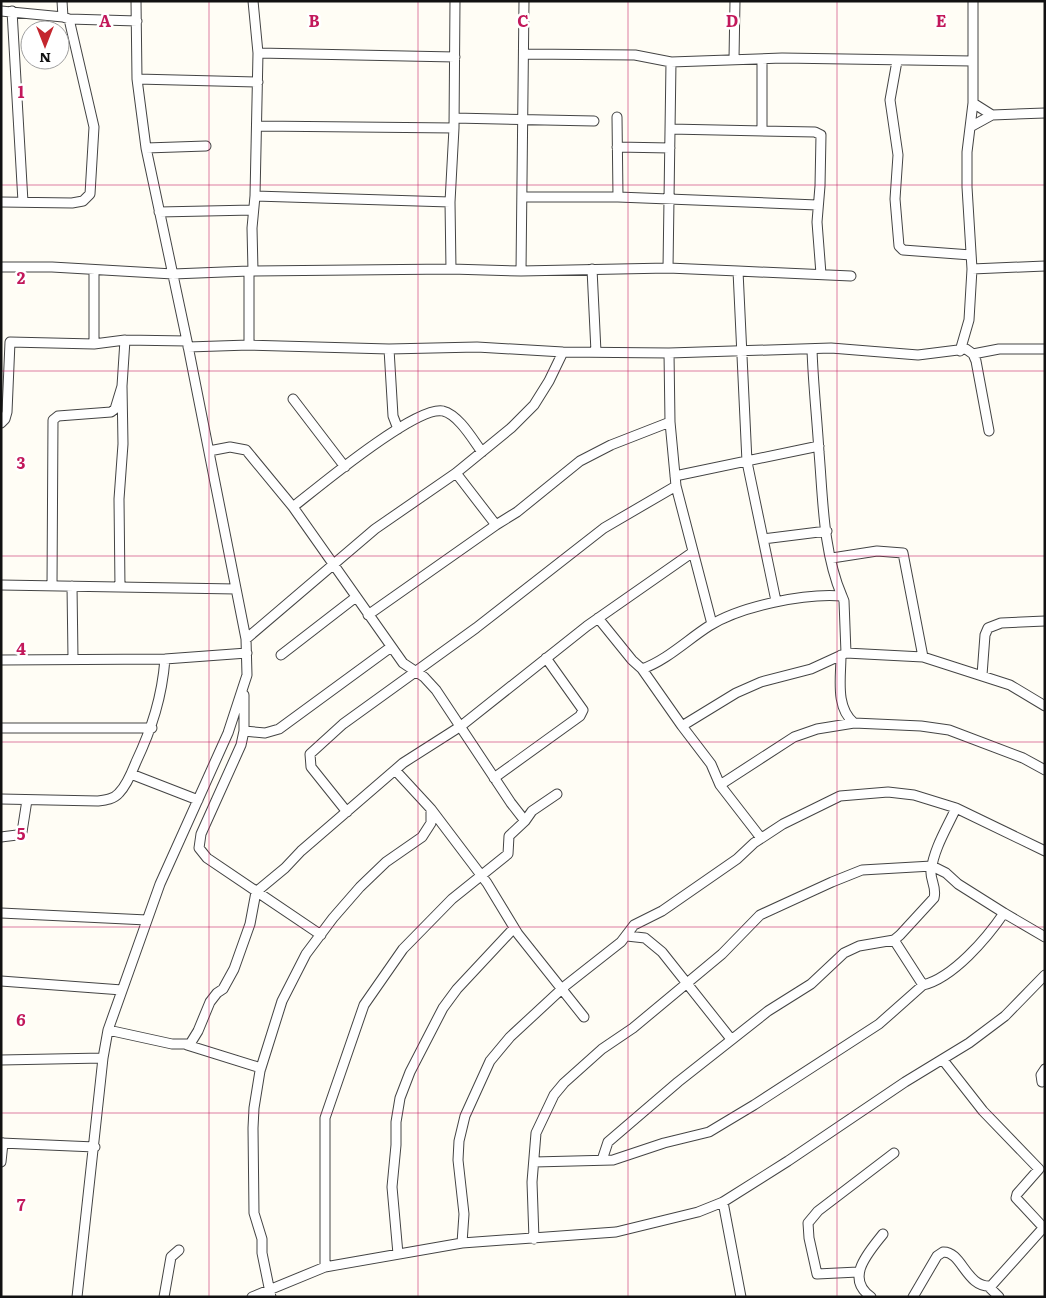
<svg xmlns="http://www.w3.org/2000/svg" width="1046" height="1298" font-family="Literata,serif">
	<style>
		.lines { fill: none; stroke-linecap: round; stroke-linejoin: round }
		.minor-casing { stroke: #444; stroke-width: 11 }
		.minor { stroke: #fff; stroke-width: 9 }
		.grid { fill: none; stroke: #c2185b; stroke-width: 1; stroke-opacity: 0.55 }
		.grid-label { font-size: 16px; text-anchor: middle; font-weight: bold; fill: #c2185b; stroke: #fff; stroke-width: 5; stroke-linejoin: round; paint-order: stroke }
	</style>
	<rect width="100%" height="100%" fill="#fffdf5"/>
	<g class="lines">
		<g class="minor-casing">
			<path id="minor" d="M62 1 63 17
				M253 1 258 53 255 196
				M1 11 63 17 69 19 137 21
				M12 11 23 202
				M258 53 455 57
				M525 54 635 55 671 62 782 58 972 61
				M734 59 735 1
				M762 59V131
				M897 61 890 100 898 155 895 199 899 246 903 250 971 255
				M671 62 668 268 738 271
				M137 79 258 82
				M973 103 992 115 1045 113
				M617 117 618 197
				M454 118 594 121
				M258 126 454 128
				M972 126 992 115
				M670 129 815 132 821 135 820 186 817 222 821 274
				M617 147 670 148
				M146 148 206 146
				M522 197H618L817 205
				M1 202 72 203 83 201 90 194 94 127 69 19
				M450 202 454 128 455 1
				M159 212 253 210
				M1 267H52L173 274 249 271V345
				M451 269 521 271 524 1
				M592 269 596 352
				M972 269 1045 266
				M94 270V344
				M249 271H253L451 269 450 202 255 196 252 228 253 271
				M521 271 668 268
				M188 347 249 345 389 349 477 347 563 352 669 353 831 348 918 355 966 349 973 354 976 361 989 431
				M389 349 393 416 398 429
				M812 349C813 383 817 418 819 452 823 499 823 552 842 596
				M960 351 969 320 972 269 967 187V152L973 103V1
				M669 353 670 422 676 486 712 624
				M973 354 999 349H1045
				M293 399 345 467
				M1 423 5 419 7 412 10 342 94 344 125 340 187 341
				M209 451 230 447 246 450 293 507 403 663 424 677 436 690 511 803 525 821 532 811 557 794
				M456 473 496 525 517 512 580 461 611 445 670 422
				M675 476 819 446
				M293 507C317 488 416 405 443 411 459 415 473 440 482 452
				M763 539 827 531
				M832 558 877 551 903 553 923 657
				M1 585 236 589
				M52 586 53 420 58 416 111 412 115 409 122 386
				M72 586 73 658
				M120 587 119 499 123 444 122 386 125 340
				M776 601 747 462 738 271 851 276
				M368 615 496 525
				M598 618 632 660 642 669C667 660 687 640 709 626 741 606 805 593 842 596L844 601 846 653
				M246 639 375 529 456 473 511 428 534 405 549 381 563 352
				M281 655 356 597
				M841 655C841 678 835 707 854 723L921 726 949 730 1023 758 1045 770
				M1 660 165 659 247 653
				M642 669 682 726 711 764 720 785 761 838
				M982 675 985 635 988 628 1001 623 1045 621
				M244 695V731L241 745 201 834 199 848 207 858 321 935
				M682 726 736 693 761 682 811 669 846 653 923 657 1010 685 1045 706
				M1 728H152
				M244 731 265 733 279 729 391 647
				M395 770 431 809 487 883 518 934 584 1017
				M131 774 198 800
				M494 778 580 716 583 710 546 658
				M720 785 794 737 817 729 854 723
				M1 799 98 801C106 800 114 799 119 793 127 785 132 772 136 762 152 728 162 697 165 659
				M347 812 311 767 310 754 343 724 476 628 604 528 676 486
				M1 837 17 835 22 832 27 800
				M1 913 147 920
				M627 936 645 938 662 952 731 1039
				M1 981 122 990
				M923 985C953 978 987 938 1004 913L1045 937
				M108 1030 172 1044H190L198 1031 210 1002 217 993 223 989 234 969 250 924 256 892 285 868 301 851 403 763 461 726 587 626 693 552
				M187 1045 261 1068
				M1 1060 103 1058
				M943 1060 983 1111 1039 1169 1017 1194 1016 1198 1043 1227
				M1042 1082 1041 1075 1045 1069
				M1 1143 95 1147
				M602 1160 608 1142 678 1082 768 1011 811 984 844 953 859 946 894 940 900 935 934 898C937 887 930 880 931 871 934 848 947 828 956 808
				M1 1162 3 1143
				M534 1162 613 1160 664 1143 709 1132 754 1105 879 1024 923 985 894 940
				M723 1202 741 1297
				M534 1239 532 1182 536 1133 554 1095 564 1083 602 1049 633 1028 722 954 760 915 832 882 862 870 932 866 946 873 958 884 1004 913
				M462 1243 464 1214 458 1160 459 1141 465 1116 490 1061 510 1037 565 986 621 942 634 925 662 911 737 859 754 843 783 824 840 796 888 792 914 795 956 808 1045 851
				M398 1254 392 1187 396 1145V1122L400 1098 410 1072 443 1008 457 989 514 928
				M325 1267V1118L364 1005 403 949 452 899 508 854 509 836 525 821
				M858 1272 817 1274 809 1238 808 1223 818 1211 894 1153
				M988 1286 999 1297
				M77 1297 103 1058 108 1030 160 884 228 733 247 675 246 639 187 341 146 148 137 79 136 1
				M164 1297 171 1257 179 1250
				M252 1297 325 1267 462 1243 616 1232 698 1212 723 1202 788 1161 905 1082 969 1043 1005 1016 1045 975
				M271 1297 262 1253V1239L254 1213 253 1128 254 1108 260 1071 282 1001 306 954 333 918 360 887 386 862 422 837 431 823V809
				M871 1297C844 1278 869 1252 883 1234
				M913 1297 937 1256 943 1252C962 1251 966 1288 991 1286L1045 1226"/>
		</g>
		<use href="#minor" class="minor"/>
	</g>
	<path class="grid" d="M209 1V1297M418 1V1297M628 1V1297M837 1V1297M1 185H1045M1 371H1045M1 556H1045M1 742H1045M1 927H1045M1 1113H1045"/>
	<g class="grid-label">
		<text x="105" y="27">A</text>
		<text x="314" y="27">B</text>
		<text x="523" y="27">C</text>
		<text x="732" y="27">D</text>
		<text x="941" y="27">E</text>
		<text x="21" y="98">1</text>
		<text x="21" y="284">2</text>
		<text x="21" y="469">3</text>
		<text x="21" y="655">4</text>
		<text x="21" y="840">5</text>
		<text x="21" y="1026">6</text>
		<text x="21" y="1211">7</text>
	</g>
	<rect width="1046" height="1298" fill="none" stroke="#111111" stroke-width="5"/>
	<g transform="translate(45 45) rotate(180)"><circle r="24" fill="#ffffff" stroke="#a0a0a0"/>
	<path d="M0-4L9 19L0 12L-9 19Z" fill="#c4262e"/>
	<text y="-8" font-size="14" font-weight="bold" text-anchor="middle" fill="#111111">N</text>
	</g>
</svg>
